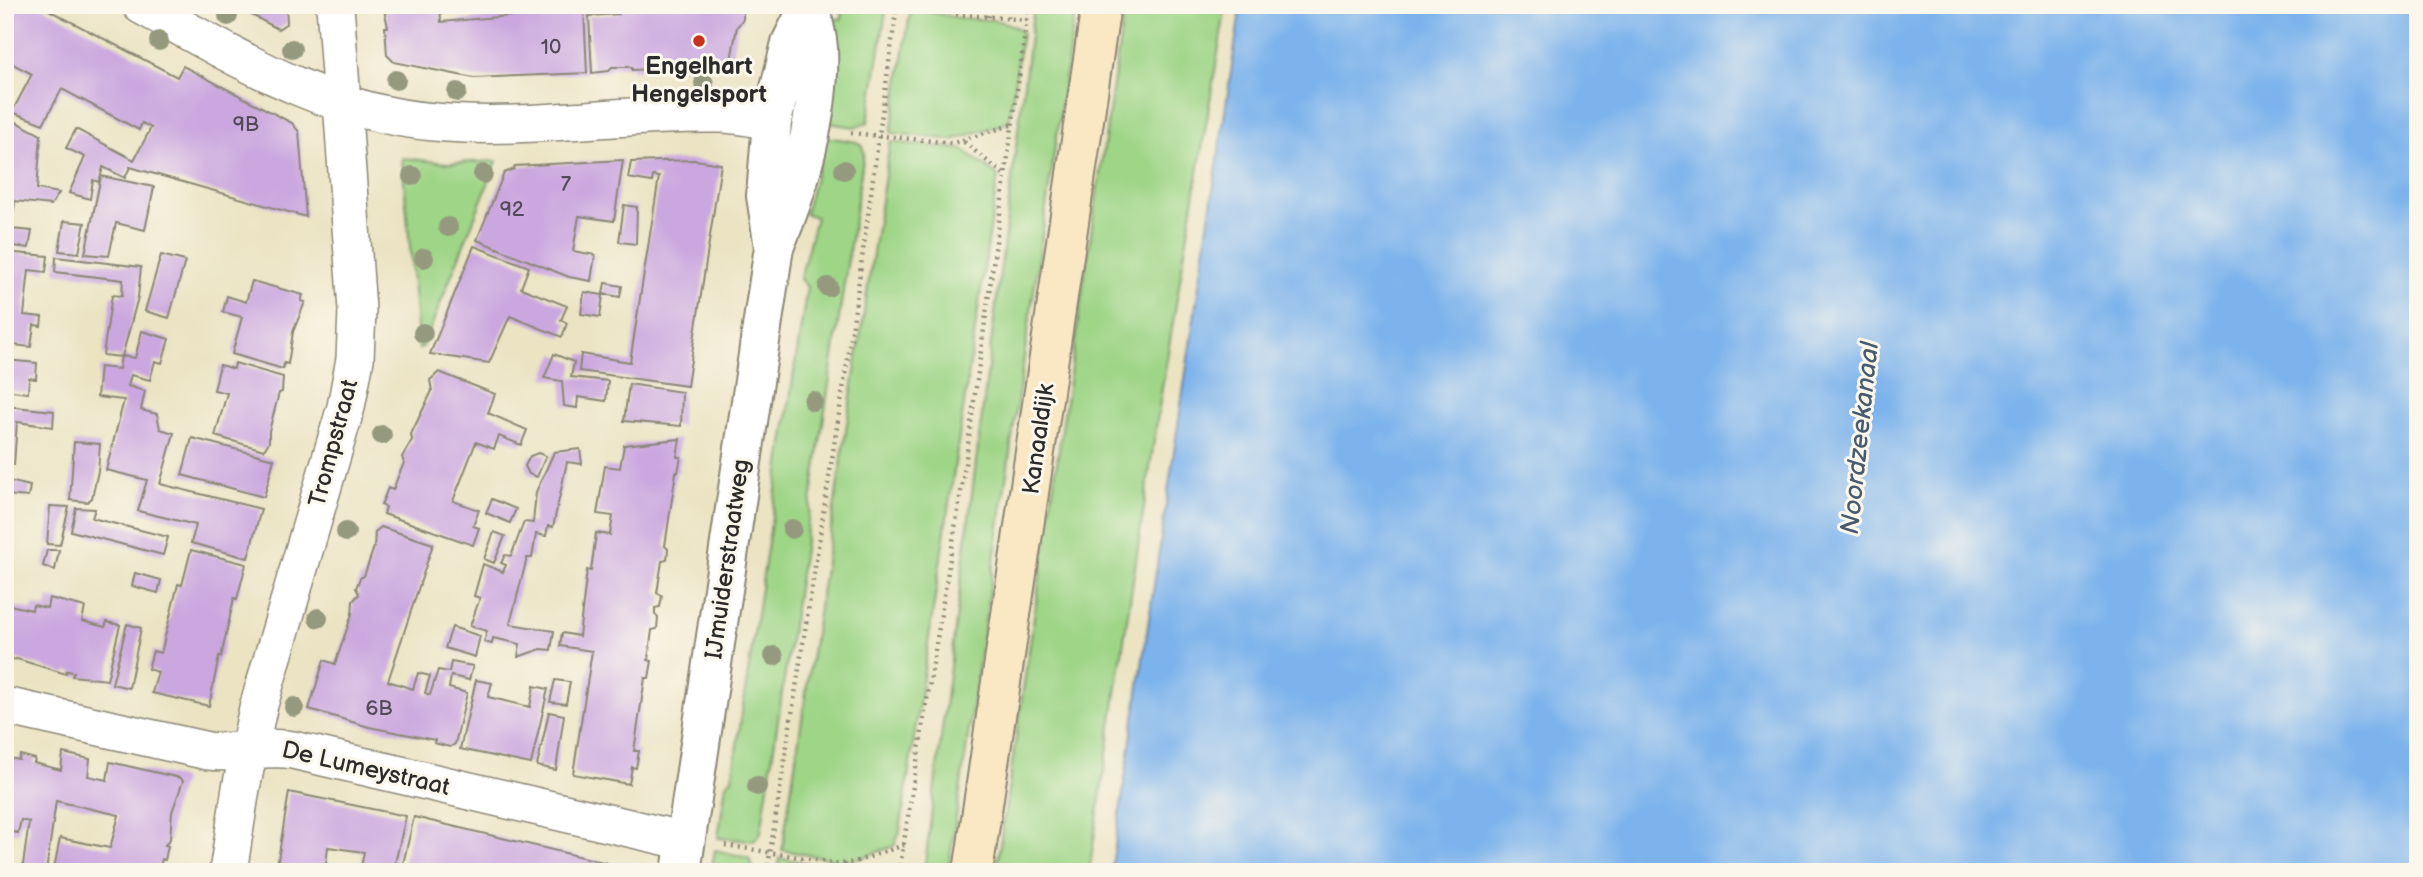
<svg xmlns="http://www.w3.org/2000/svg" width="2423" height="877" font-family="'Balsamiq Sans',sans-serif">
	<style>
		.green { fill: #9fd587; stroke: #658059; stroke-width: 2 }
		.water { fill: #7db3ec; stroke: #546f8c; stroke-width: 2 }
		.building { fill: #caa7df }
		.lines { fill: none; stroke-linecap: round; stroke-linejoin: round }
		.minor-casing { stroke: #8b8776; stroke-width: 40 }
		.tertiary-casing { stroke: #8b8776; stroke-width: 42 }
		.secondary-casing { stroke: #8b8776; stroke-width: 42 }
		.path { stroke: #8b8776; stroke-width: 4.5; stroke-dasharray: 2 5; stroke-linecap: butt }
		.minor { stroke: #fff; stroke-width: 37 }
		.tertiary { stroke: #fff; stroke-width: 38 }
		.secondary { stroke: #fae7c3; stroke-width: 38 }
		.tree { fill: #959a7e }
		.poi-dot { fill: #c8321e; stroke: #fbf7ec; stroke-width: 2.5 }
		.labels { text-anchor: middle; stroke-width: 6; stroke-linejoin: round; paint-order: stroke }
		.number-label { font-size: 21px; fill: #534a58 }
		.poi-label { font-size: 24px; font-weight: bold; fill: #2b2b2b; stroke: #fbf7ec }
		.street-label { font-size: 24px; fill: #2b2b2b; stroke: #fbf7ec }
		.water-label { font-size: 26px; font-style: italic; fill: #485b6f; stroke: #fbf7ec }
	</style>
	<rect width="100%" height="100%" fill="#fbf7ec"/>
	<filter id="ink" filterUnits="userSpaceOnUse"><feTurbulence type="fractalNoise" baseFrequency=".0143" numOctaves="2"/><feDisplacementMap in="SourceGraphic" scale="14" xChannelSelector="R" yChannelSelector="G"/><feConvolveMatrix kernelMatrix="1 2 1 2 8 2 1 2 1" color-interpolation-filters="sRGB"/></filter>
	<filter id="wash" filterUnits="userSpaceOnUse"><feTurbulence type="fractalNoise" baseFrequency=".00686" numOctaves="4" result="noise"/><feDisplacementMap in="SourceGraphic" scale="28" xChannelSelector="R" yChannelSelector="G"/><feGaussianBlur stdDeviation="1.57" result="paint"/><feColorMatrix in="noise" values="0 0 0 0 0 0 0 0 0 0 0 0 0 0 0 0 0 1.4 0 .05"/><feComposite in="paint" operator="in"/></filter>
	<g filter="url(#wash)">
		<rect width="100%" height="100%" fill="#ebe3c2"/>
		<path class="green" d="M843 5H887L869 116 868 122 855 127 827 123 832 19H842Z
			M1034 5H1076L948 872H924Z
			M1125 5H1226L1162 388 1089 872H996Z
			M911 7C927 11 943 16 959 18 982 21 1003 16 1022 32L1009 122 952 140 891 133Z
			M826 137 857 142 862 146 864 153 761 832 754 841 718 838 726 784 732 778 807 287 800 279 816 217 805 214Z
			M890 142 962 149 998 176 900 831 894 846 855 860 841 861 782 850Z
			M402 158 447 163 497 161 423 347 419 349Z
			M715 850 749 858 755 872H711Z
			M779 858 854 871 856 872H778Z"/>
		<path class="water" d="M1241 5H2418V872H1111Z"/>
		<g id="blocks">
			<path class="building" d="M5 5H39L177 77 183 66 292 123 299 132 306 217 130 167 125 178 103 167 99 182 93 180 90 199 69 193 85 157 66 148 76 129 134 160 151 128 142 123 139 130 62 89 43 124 12 112 32 74 5 60Z
				M233 5H286L287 23 278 29Z
				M383 5H440L441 22 522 15V5H588V8L584 9 587 73 474 78 394 62 387 55 385 27H388Z
				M618 5H743V19L737 27 730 66 632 70V67H612L609 71 592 73 589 16 619 14Z
				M5 116 41 135 37 189 59 193 51 205 15 201 11 229 32 231 29 248 5 245Z
				M623 160 614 221 579 216 573 251 595 255 591 281 569 277 477 240 504 173 514 169 515 166Z
				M695 160 721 164 687 386 579 371 581 354 630 362 659 177 653 176 652 182 628 178 631 162Z
				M101 176 154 187 145 230 116 223 109 256 85 254Z
				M624 205 637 207 636 244 619 242Z
				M64 221 85 223 79 253 59 251Z
				M474 246 529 267 521 288 567 306 561 320 567 323 562 337 510 316 489 363 430 354Z
				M5 252 48 256 46 272 29 270 24 315 42 317 41 326 34 325 31 347 5 344Z
				M161 255 185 261 169 318 145 311Z
				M56 257 141 267 138 297 122 357 103 355 112 295 122 296 123 280 55 272Z
				M252 281 303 295 301 301 305 302 293 332 288 364 284 363 283 369 232 354 242 317 223 312 227 296 246 302Z
				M605 283 622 286 620 297 603 294Z
				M584 292 603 295 600 317 581 314Z
				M142 331 169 339 162 363 155 361 150 380 131 375 128 386 145 391 141 410 157 414 160 429 174 433 160 484 261 509 248 558 191 543 196 525 138 511 147 480 106 470 124 400 97 397 100 367 119 369 121 356 135 358Z
				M554 354 574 362 571 377 608 381 606 401 578 397 577 408 564 406 562 381 544 378Z
				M5 360 37 363 36 379 29 378 28 393 5 390Z
				M235 363 283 377 282 392 279 393 269 431V442L264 450 215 436 227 393 214 390 220 365 234 369Z
				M439 372 495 394 488 413 527 430 521 445 499 436 494 449 476 442 453 501 479 510 473 526 479 528 473 545 384 514 386 507 381 505 388 488 393 490 397 479 404 463 402 457 412 440 411 434 432 391 430 380Z
				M629 384 682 392 681 426 624 421Z
				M5 406 54 411 53 427 17 422 14 465 5 464Z
				M192 438 274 459 264 497 182 475Z
				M680 439 677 457H681L678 472H676L665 546 668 549 667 560 662 561 657 593 662 596 660 607 655 608V614L658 617 657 629 652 630 648 660 652 661 649 678H645L634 751H639L636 768 632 767 629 784 573 774 592 651 560 646 562 633 579 636 587 570 591 571 596 533 610 535 613 516 597 514 605 466 620 468 624 445Z
				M74 442 100 444 98 471 92 498 87 502 70 500Z
				M580 449 582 464 567 462 553 527 548 526 546 536 536 534 532 558H527L510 624 554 631 551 650 541 649 518 657 520 644 493 638 492 644 484 642 487 631 470 626 480 598 474 596 483 564 503 572 506 565 501 563 505 555 511 556 524 522 533 523 536 492 554 452Z
				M538 453 546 456 537 477 529 474 525 466 530 456Z
				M5 480 30 486 28 497 5 495Z
				M492 499 516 509 510 523 486 513Z
				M50 506 69 507 60 545 47 544Z
				M76 508 95 509 92 518 168 537 163 555 71 531Z
				M381 527 433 544 388 681 413 689 418 673 430 676 425 693 430 695 438 670 449 672 451 662 473 666 469 680 451 676 449 688 467 693 455 744 450 747 434 743 435 740 369 727 309 709 324 660 335 664 352 614 353 601 359 594 356 588 360 578 364 576 374 547 375 532Z
				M494 532 505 536 494 563 484 559Z
				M47 550H59L55 570 43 566Z
				M191 550 246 564 237 599 234 598 221 657 219 656 209 706 152 693 158 672 148 669 153 651 161 653 178 584 182 585Z
				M135 573 161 580 158 593 132 586Z
				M49 598 85 607 82 621 105 627 107 622 120 625 107 680 72 676 74 672 66 671V674L17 659 5 660V604L32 610 33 605 47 608Z
				M127 624 141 628 129 688 112 684Z
				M452 627 480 636 475 657 445 648Z
				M476 680 492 683 488 697 530 707 534 686 548 689 531 764 460 749Z
				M555 680 570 682 566 704 550 702Z
				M549 712 564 715 556 770 537 766Z
				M63 753 90 759 88 776 107 780 110 762 180 778 183 781 172 812 170 839 165 845 168 846 165 860 162 859 159 872H66L54 869 60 838 110 848 119 815 56 801 46 872H22L29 822 21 820 18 833 5 830V757L19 760 20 755 35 759 34 763 61 770Z
				M289 792 406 816 393 872 361 867 364 852 328 847 325 872H276Z
				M414 817 607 863 605 872H422L423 868 403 864Z"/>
		</g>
	</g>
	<g filter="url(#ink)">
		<use href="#blocks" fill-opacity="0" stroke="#8b8776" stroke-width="2"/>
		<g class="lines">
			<g class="minor-casing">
				<path id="minor" d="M141 5C234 56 325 113 434 122 528 131 624 112 719 114 737 114 755 118 772 121
					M5 706 208 751C237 755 264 745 293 750L685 841
					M228 872 241 788 258 708 346 407 355 359 357 310 335 5"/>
			</g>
			<g class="tertiary-casing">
				<path id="tertiary" d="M774 247 766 196 772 121 791 43 810 5
					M681 872 774 247C799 190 821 112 818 48 817 34 812 19 810 6"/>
			</g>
			<g class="secondary-casing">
				<path id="secondary" d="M973 872 1101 5"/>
			</g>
			<path class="path" d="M915 5 954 14 1027 20
				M988 17 990 5
				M1008 18 1010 5
				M851 133 953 143 1011 125
				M964 142 1003 174
				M725 845 840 864 855 862 904 845
				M844 865 860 872
				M767 872 851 338 897 5
				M899 872 964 473 1029 5"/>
			<use href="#minor" class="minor"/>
			<use href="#tertiary" class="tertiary"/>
			<use href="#secondary" class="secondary"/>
		</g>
		<g class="tree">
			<circle cx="228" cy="16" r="10"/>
			<circle cx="159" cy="41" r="10"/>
			<circle cx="292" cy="49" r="10"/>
			<circle cx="396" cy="80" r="10"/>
			<circle cx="704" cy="83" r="10"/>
			<circle cx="457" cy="92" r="10"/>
			<circle cx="844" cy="170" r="10"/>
			<circle cx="483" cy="174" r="10"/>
			<circle cx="412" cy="176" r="10"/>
			<circle cx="448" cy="227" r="10"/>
			<circle cx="424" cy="258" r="10"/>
			<circle cx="828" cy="287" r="10"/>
			<circle cx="423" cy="333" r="10"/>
			<circle cx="813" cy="401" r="10"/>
			<circle cx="382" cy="435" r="10"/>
			<circle cx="792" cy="529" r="10"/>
			<circle cx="346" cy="532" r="10"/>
			<circle cx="318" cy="618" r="10"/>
			<circle cx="774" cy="656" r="10"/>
			<circle cx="294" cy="707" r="10"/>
			<circle cx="757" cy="786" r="10"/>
		</g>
	</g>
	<circle class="poi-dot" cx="699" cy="41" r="7"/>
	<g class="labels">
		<g class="number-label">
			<text x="551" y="54">10</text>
			<text x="246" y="131">9B</text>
			<text x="566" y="191">7</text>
			<text x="512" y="216">92</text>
			<text x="379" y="715">6B</text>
		</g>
		<g class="poi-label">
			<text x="699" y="74">Engelhart<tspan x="699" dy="28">Hengelsport</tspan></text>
		</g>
		<g class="street-label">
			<text transform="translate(1038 439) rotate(-82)" y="8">Kanaaldijk</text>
			<text transform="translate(333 443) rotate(-75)" y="8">Trompstraat</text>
			<text transform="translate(727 559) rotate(-82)" y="8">IJmuiderstraatweg</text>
			<text transform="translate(366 768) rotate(13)" y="8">De Lumeystraat</text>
		</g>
		<g class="water-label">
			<text transform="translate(1859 438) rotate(-84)" y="9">Noordzeekanaal</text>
		</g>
	</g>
	<rect width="2423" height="877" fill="none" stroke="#fbf7ec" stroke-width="28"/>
</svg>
